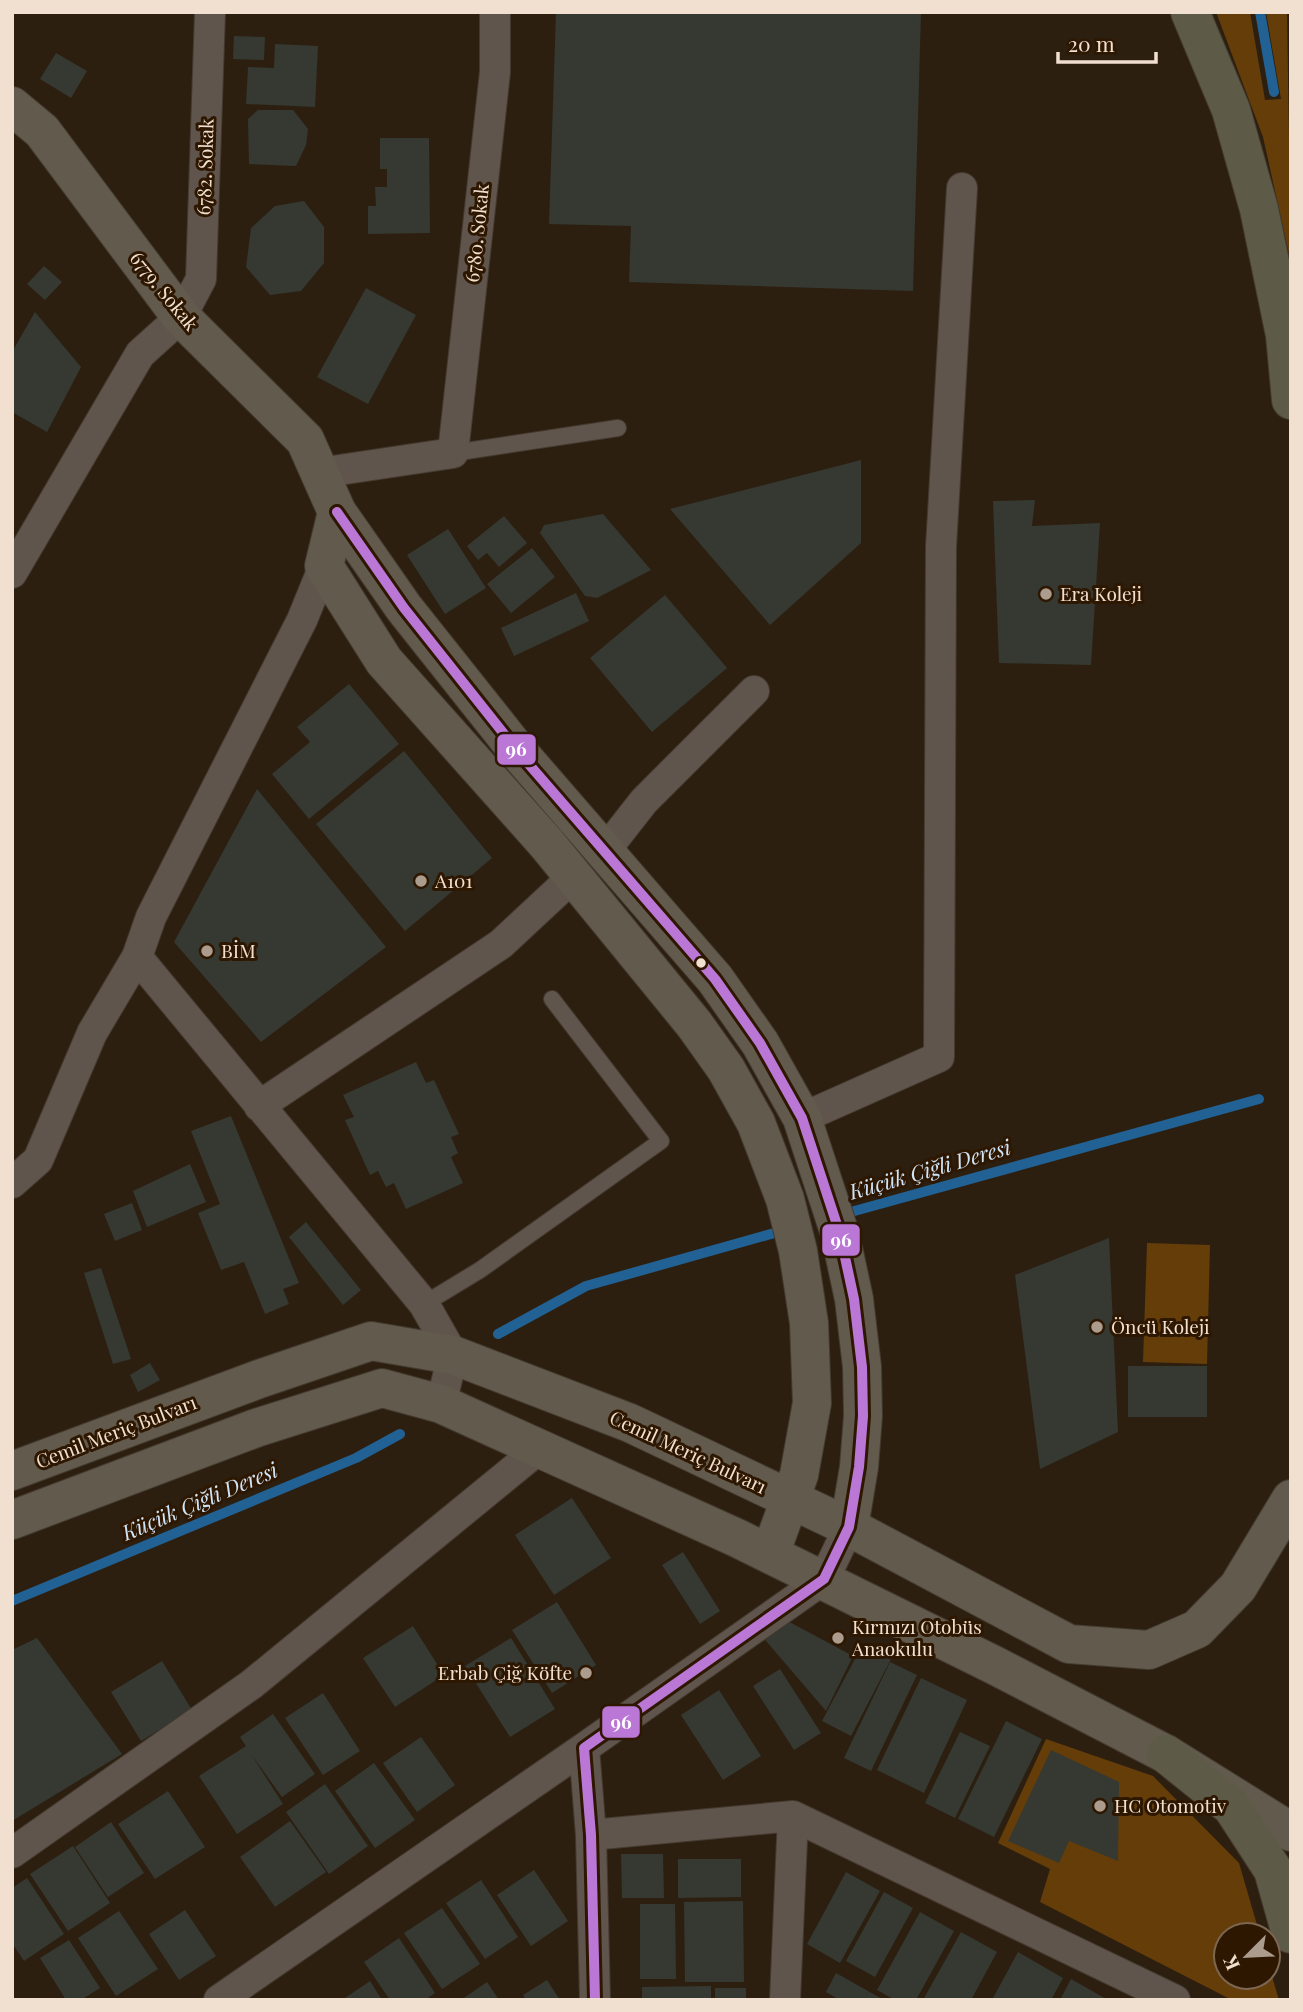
<svg xmlns="http://www.w3.org/2000/svg" width="1303" height="2012" font-family="'Playfair Display',serif">
	<style>
		.green { fill: #653d09 }
		.lines { fill: none; stroke-linecap: round; stroke-linejoin: round }
		.stream { stroke: #226193; stroke-width: 10 }
		.building { fill: #353932 }
		.lane-casing { stroke: #443a2f; stroke-width: 18 }
		.street-casing { stroke: #443a2f; stroke-width: 32 }
		.secondary-casing { stroke: #443a2f; stroke-width: 40 }
		.highway-casing { stroke: #443a2f; stroke-width: 40 }
		.lane { stroke: #60554c; stroke-width: 16 }
		.street { stroke: #60554c; stroke-width: 30 }
		.secondary { stroke: #625a4d; stroke-width: 38 }
		.highway { stroke: #5e5a48; stroke-width: 38 }
		.bus-1-casing { stroke: #2e1700; stroke-width: 16 }
		.bus-1 { stroke: #ba77d6; stroke-width: 10 }
		.poi-dot { fill: #ac9c8d; stroke: #2e1700; stroke-width: 2.5 }
		.bus-dot { fill: #f1e0d0; stroke: #2e1700; stroke-width: 2.5 }
		.labels { text-anchor: middle; stroke-width: 6; stroke-linejoin: round; paint-order: stroke }
		.street-label { font-size: 19px; fill: #f1e0d0; stroke: #2e1700 }
		.poi-label { font-size: 19px; fill: #f1e0d0; stroke: #2e1700; text-anchor: start }
		.water-label { font-size: 21px; font-style: italic; fill: #d1e5f9; stroke: #2e1700 }
		.line-badge { stroke: #2e1700; stroke-width: 2.5 }
		.badge-label { font-size: 19px; text-anchor: middle; font-weight: bold; fill: #fff }
	</style>
	<rect width="100%" height="100%" fill="#2c1f10"/>
	<path class="green" d="M1216 12H1250L1265 100 1281 99 1266 12H1287L1291 263 1263 137Z
		M1147 1243 1210 1245 1207 1364 1143 1362Z
		M1046 1739 1153 1776 1239 1863 1260 1935H1226V1977H1268V1963L1279 2000H1232L1040 1902 1050 1869 998 1843Z"/>
	<g class="lines">
		<path class="stream" d="M1260 12 1274 92
			M840 1215 1259 1099
			M498 1334 586 1286 785 1230
			M12 1601 356 1458 400 1434"/>
	</g>
	<path class="building" d="M556 12H921L913 291 629 282 631 226 549 224Z
		M234 36 265 37 264 60 233 59Z
		M275 44 318 46 315 107 246 104 248 67 274 68Z
		M56 53 87 71 71 98 40 79Z
		M258 110H293L308 129 306 145 296 166 249 164 248 119Z
		M380 138H429L430 233 368 234V206H376L375 187H387V169H380Z
		M304 201 324 227V263L301 291 270 295 246 267 251 228 275 206Z
		M44 266 62 282 45 300 27 284Z
		M366 288 416 315 368 404 317 377Z
		M35 312 81 367 47 432 12 412V352Z
		M861 460V543L770 625 670 509Z
		M1035 500 1032 526 1100 523 1091 665 999 663 993 501Z
		M603 514 651 570 597 598 585 596 540 533 544 525Z
		M504 516 527 543 499 567 487 553 478 560 467 546Z
		M448 529 486 588 445 614 407 555Z
		M532 548 555 577 511 613 487 584Z
		M576 593 589 621 514 656 501 628Z
		M665 595 727 668 652 732 590 658Z
		M349 684 399 744 309 819 272 774 310 742 297 727Z
		M404 751 492 858 405 931 316 824Z
		M257 789 386 947 261 1042 174 942Z
		M416 1062 426 1083 434 1080 459 1134 451 1137 458 1153 451 1157 463 1183 406 1209 394 1183 386 1187 378 1171 370 1175 345 1120 354 1117 343 1095Z
		M231 1116 299 1283 283 1289 289 1304 265 1314 244 1262 221 1270 198 1213 220 1204 191 1131Z
		M190 1164 206 1202 147 1227 133 1191Z
		M132 1203 142 1230 115 1241 104 1214Z
		M306 1222 361 1290 343 1305 289 1237Z
		M1109 1238 1118 1432 1040 1469 1015 1275Z
		M101 1268 131 1359 113 1364 84 1273Z
		M150 1363 160 1380 138 1392 130 1375Z
		M1128 1366H1207V1417H1128Z
		M572 1498 611 1558 554 1595 515 1535Z
		M683 1552 720 1611 700 1624 662 1565Z
		M557 1602 596 1665 552 1693 512 1630Z
		M782 1618 853 1656 826 1711 761 1635Z
		M413 1626 444 1675 395 1707 363 1658Z
		M37 1638 122 1754 12 1821V1650Z
		M511 1638 555 1709 510 1737 465 1666Z
		M863 1644 891 1659 851 1736 822 1721Z
		M162 1661 192 1710 141 1741 111 1692Z
		M890 1662 917 1675 871 1771 844 1758Z
		M780 1669 821 1733 794 1750 753 1686Z
		M921 1678 967 1700 924 1793 877 1770Z
		M719 1690 761 1756 723 1780 681 1715Z
		M323 1693 360 1751 323 1775 285 1718Z
		M273 1714 315 1774 282 1797 251 1754 283 1804 237 1834 199 1776 246 1746 240 1737Z
		M1006 1721 1042 1739 994 1837 958 1819Z
		M960 1732 990 1746 955 1818 925 1803Z
		M421 1737 455 1785 417 1812 383 1763Z
		M1051 1750 1119 1782 1118 1861 1069 1841 1059 1863 1008 1841Z
		M374 1763 415 1820 375 1848 335 1791Z
		M325 1784 368 1846 329 1874 286 1812Z
		M168 1791 205 1847 155 1879 118 1824Z
		M290 1821 326 1872 275 1907 240 1857Z
		M111 1822 144 1873 108 1897 75 1847Z
		M73 1846 110 1903 68 1931 30 1874Z
		M621 1854H663L664 1898H622Z
		M678 1859H741V1897L678 1898Z
		M534 1870 568 1921 531 1946 497 1895Z
		M846 1872 880 1891 840 1963 807 1944Z
		M27 1878 64 1934 24 1961 12 1943V1888Z
		M481 1880 518 1937 485 1959 446 1903Z
		M884 1892 913 1908 875 1977 846 1961Z
		M743 1901 744 1982H685L684 1902Z
		M640 1904H675L676 1979H640Z
		M442 1908 480 1964 442 1989 404 1933Z
		M185 1910 216 1956 179 1980 149 1934Z
		M119 1911 158 1969 116 1996 78 1938Z
		M920 1912 954 1931 916 2000H895L877 1990Z
		M961 1932 997 1952 971 2000H923Z
		M399 1938 435 1993 425 2000H390L364 1962Z
		M69 1940 100 1988 81 2000H66L40 1958Z
		M1018 1952 1063 1978 1051 2000H992Z
		M836 1973 884 2000H840L826 1992Z
		M1071 1979 1108 2000H1060Z
		M547 1980 560 2000H526L523 1995Z
		M370 1981 382 2000H342Z
		M487 1982 499 2000H461Z
		M711 1986V2000H642V1987Z
		M715 1988H746V2000H715Z"/>
	<g class="lines">
		<g class="lane-casing">
			<path id="lane" d="M453 453 618 428
				M424 1304 480 1270 661 1141 552 999"/>
		</g>
		<g class="street-casing">
			<path id="street" d="M319 473 453 453 495 72V12
				M324 566 302 620 151 917 137 957 424 1304 453 1355 441 1404
				M12 573 140 354 181 317 201 279 210 12
				M604 852 644 801 754 691
				M259 1106 501 944 574 876
				M802 1118 939 1057 941 547 962 188
				M12 1183 38 1160 92 1033 137 957
				M591 1835 793 1816 1175 2000
				M12 1853 252 1684 540 1448
				M219 2000 584 1748
				M595 2000 591 1835 584 1748 824 1579 849 1527
				M785 2000 793 1816"/>
		</g>
		<g class="secondary-casing">
			<path id="secondary" d="M12 106 42 131 181 317 305 440 337 512 324 566 384 661 547 844 694 1024 726 1069 756 1123 785 1199 798 1251 809 1323 812 1403 799 1475 770 1554
				M337 512 404 608 520 754 715 979 760 1043 802 1118 840 1234 854 1299 862 1367 863 1416 859 1467 849 1527
				M12 1471 259 1379 371 1341 453 1355 630 1423 849 1527 1069 1644 1149 1650 1197 1629 1238 1587 1291 1499
				M12 1520 256 1428 382 1388 441 1404 737 1538 994 1665 1166 1754 1291 1832"/>
		</g>
		<g class="highway-casing">
			<path id="highway" d="M1190 12 1231 110 1259 209 1285 335 1291 400
				M1166 1754 1232 1807 1273 1870 1291 1934"/>
		</g>
		<use href="#lane" class="lane"/>
		<use href="#street" class="street"/>
		<use href="#secondary" class="secondary"/>
		<use href="#highway" class="highway"/>
		<g class="bus-1-casing">
			<path id="bus-1" d="M337 512 404 608 520 754 715 979 760 1043 802 1118 840 1234 854 1299 862 1367 863 1416 859 1467 849 1527 824 1579 584 1748 591 1835 595 2000"/>
		</g>
		<use href="#bus-1" class="bus-1"/>
	</g>
	<g class="poi-dot">
		<circle cx="1046" cy="594" r="7"/>
		<circle cx="421" cy="881" r="7"/>
		<circle cx="207" cy="951" r="7"/>
		<circle cx="1097" cy="1327" r="7"/>
		<circle cx="838" cy="1638" r="7"/>
		<circle cx="586" cy="1673" r="7"/>
		<circle cx="1100" cy="1806" r="7"/>
	</g>
	<circle class="bus-dot" cx="701" cy="963" r="6"/>
	<g class="labels">
		<g class="street-label">
			<text transform="translate(205 167) rotate(-88)" y="7">6782. Sokak</text>
			<text transform="translate(477 233) rotate(-84)" y="7">6780. Sokak</text>
			<text transform="translate(164 291) rotate(51)" y="7">6779. Sokak</text>
			<text transform="translate(116 1432) rotate(-21)" y="7">Cemil Meriç Bulvarı</text>
			<text transform="translate(688 1452) rotate(25)" y="7">Cemil Meriç Bulvarı</text>
		</g>
		<g class="poi-label">
			<text x="1060" y="601">Era Koleji</text>
			<text x="435" y="888">A101</text>
			<text x="221" y="958">BİM</text>
			<text x="1111" y="1334">Öncü Koleji</text>
			<text x="852" y="1634">Kırmızı Otobüs<tspan x="852" dy="22">Anaokulu</tspan></text>
			<text x="572" y="1680" text-anchor="end">Erbab Çiğ Köfte</text>
			<text x="1114" y="1813">HC Otomotiv</text>
		</g>
		<g class="water-label">
			<text transform="translate(930 1170) rotate(-16)" y="7">Küçük Çiğli Deresi</text>
			<text transform="translate(200 1502) rotate(-23)" y="7">Küçük Çiğli Deresi</text>
		</g>
	</g>
	<g class="line-badge">
		<rect x="496" y="733" width="41" height="33" rx="7" fill="#ba77d6"/>
		<rect x="821" y="1223" width="40" height="34" rx="7" fill="#ba77d6"/>
		<rect x="601" y="1705" width="40" height="34" rx="7" fill="#ba77d6"/>
	</g>
	<g class="badge-label">
		<text x="516" y="756">96</text>
		<text x="841" y="1247">96</text>
		<text x="621" y="1729">96</text>
	</g>
	<rect width="1303" height="2012" fill="none" stroke="#f1e0d0" stroke-width="28"/>
	<g transform="translate(1247 1956) rotate(246)"><circle r="33" fill="#2e1700" stroke="#7c6753" stroke-width="2"/>
	<path d="M0-5L12 26L0 18L-12 26Z" fill="#ac9c8d"/>
	<text y="-10" font-size="19" font-weight="bold" text-anchor="middle" fill="#f1e0d0">K</text>
	</g>
	<path d="M1058 52v10h98v-10" fill="none" stroke="#f1e0d0" stroke-width="3.5"/>
	<text x="1068" y="52" font-size="21" fill="#f1e0d0" stroke="#2e1700" stroke-width="5" paint-order="stroke">20 m</text>
</svg>
